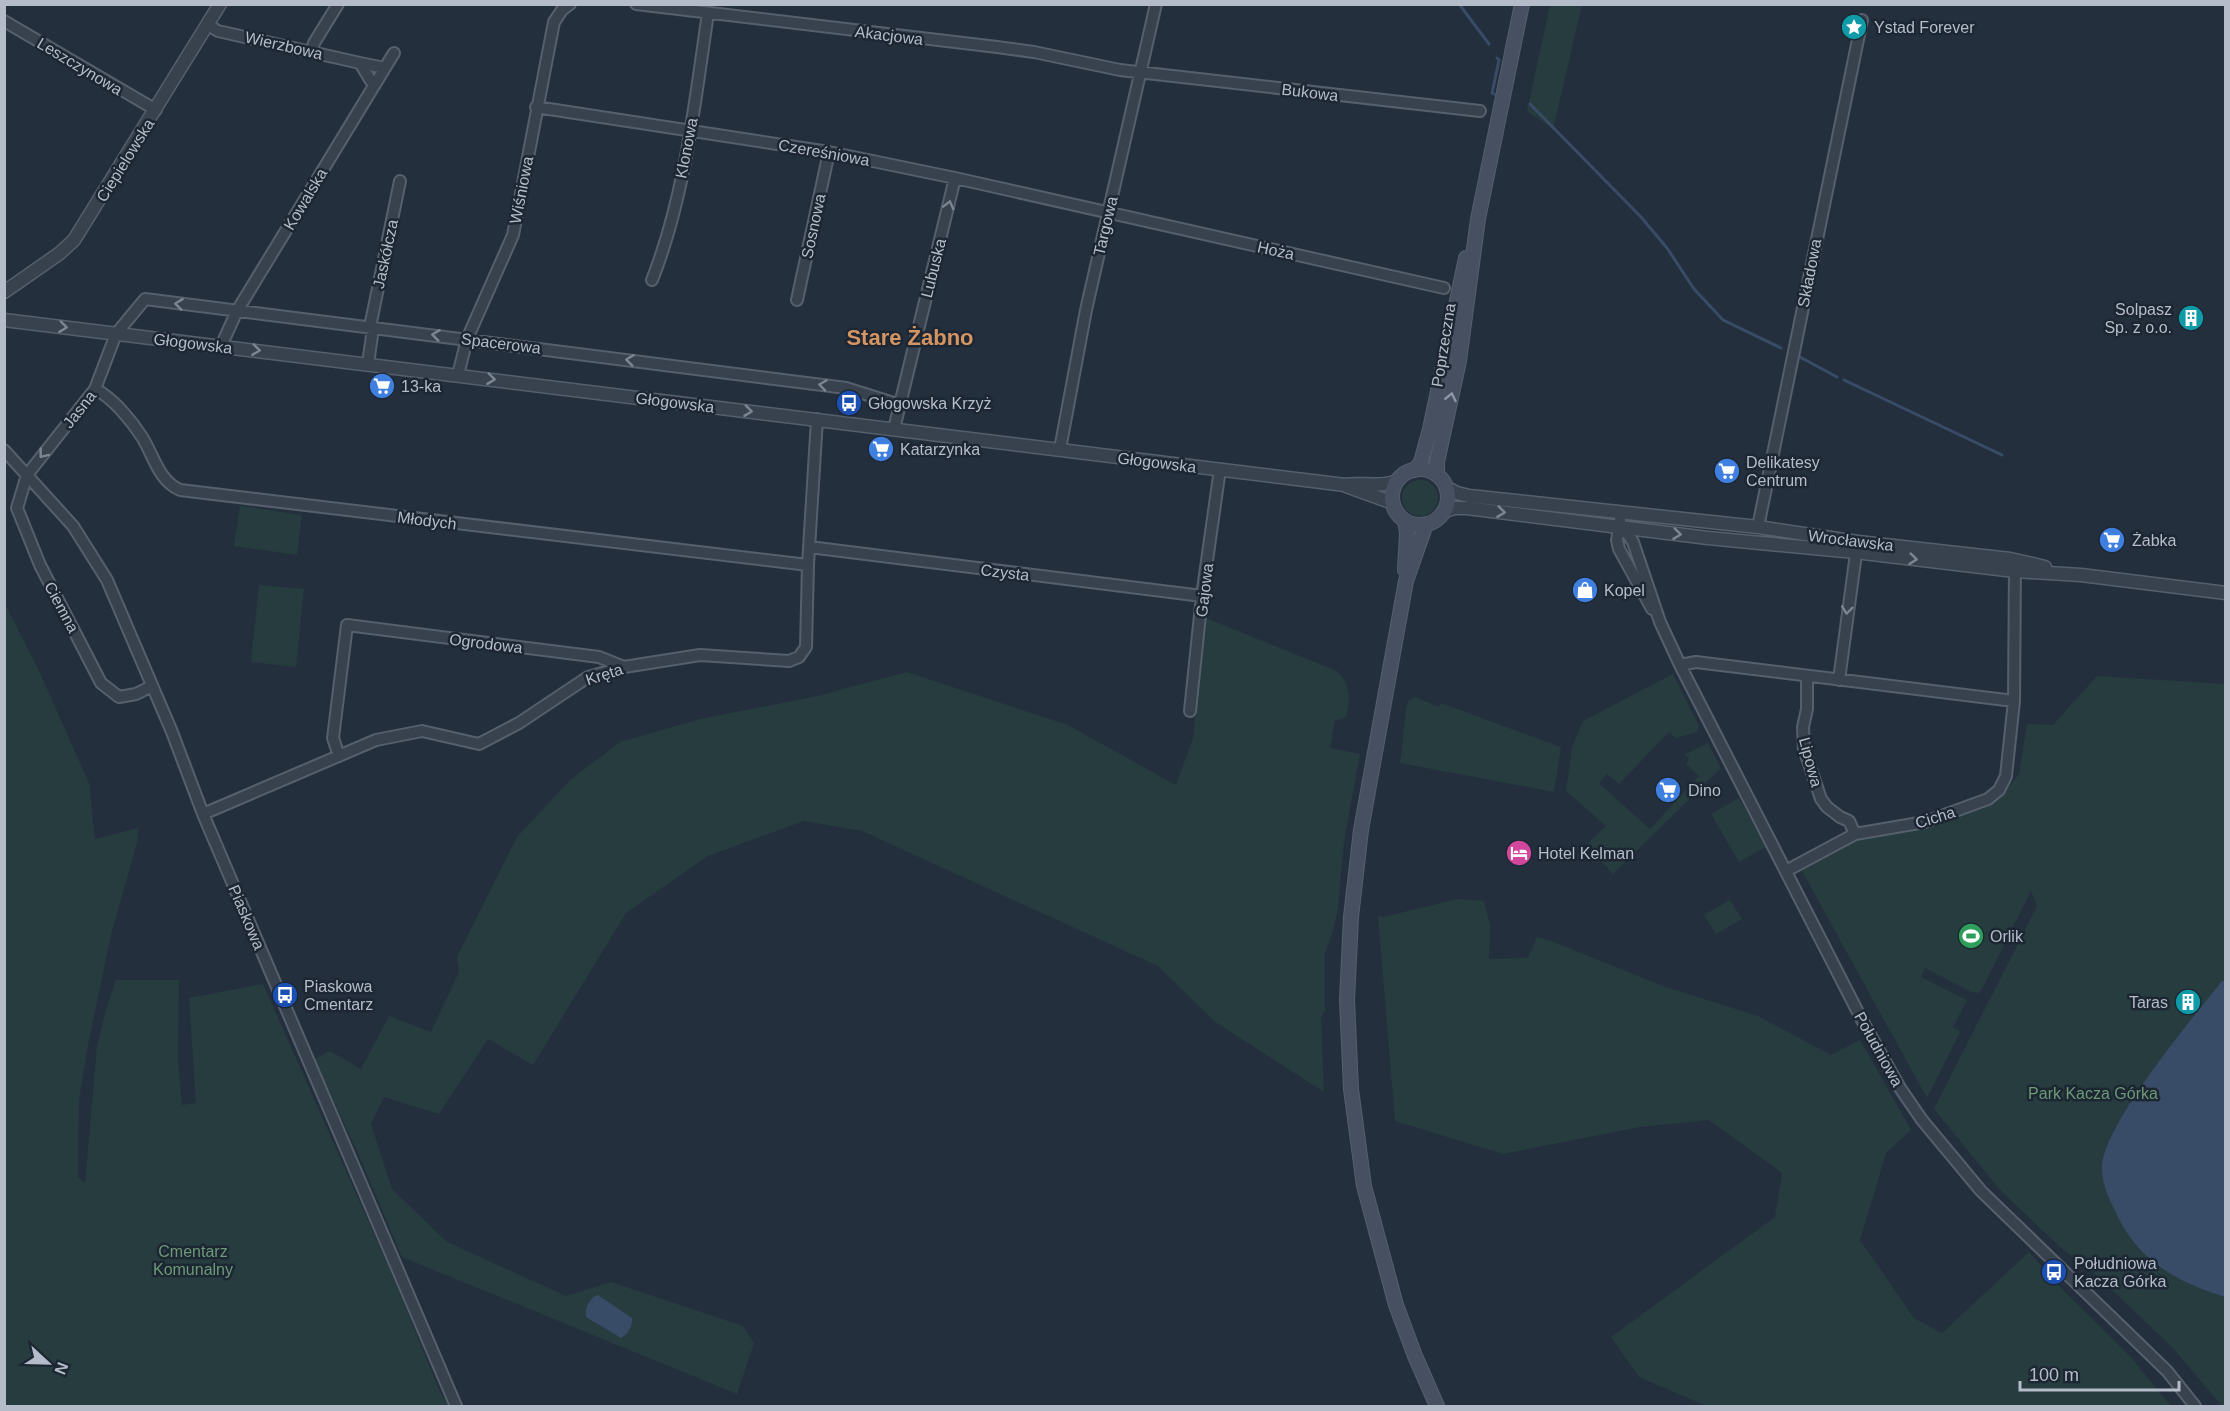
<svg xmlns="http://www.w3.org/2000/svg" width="2230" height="1411" font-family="Arial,sans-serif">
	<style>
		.green { fill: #263c3f }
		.water { fill: #394c67 }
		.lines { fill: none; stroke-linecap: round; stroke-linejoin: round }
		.stream { stroke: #394c67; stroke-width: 3 }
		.minor-casing { stroke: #565f6c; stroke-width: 14 }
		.tertiary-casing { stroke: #565f6c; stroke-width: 15 }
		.secondary-casing { stroke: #565f6c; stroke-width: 16 }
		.minor { stroke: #38414e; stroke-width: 10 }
		.tertiary { stroke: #38414e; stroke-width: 12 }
		.secondary { stroke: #465061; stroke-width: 14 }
		.oneway { stroke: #7c8592 }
		.oneway2 { stroke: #8e96a5 }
		.labels { text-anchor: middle; stroke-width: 5; stroke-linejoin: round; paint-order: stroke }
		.poi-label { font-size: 16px; fill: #b4bcc9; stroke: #1d2633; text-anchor: start }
		.street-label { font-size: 16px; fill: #b4bcc9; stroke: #1d2633 }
		.park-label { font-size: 16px; fill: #6b9a76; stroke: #1d2633 }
		.district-label { font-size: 22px; font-weight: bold; fill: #d59563; stroke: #1d2633 }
	</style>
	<rect width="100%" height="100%" fill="#242f3e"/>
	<path class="green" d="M1550 5H1582L1553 129 1527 111Z
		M1402 498a18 18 0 1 1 36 0a18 18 0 1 1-36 0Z
		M240 506 302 515 297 555 234 546Z
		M259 585 304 589 296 667 251 662Z
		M4 602 40 673 89 783 95 839 138 828 137 843 111 935 88 1045 79 1099 78 1177 85 1183 97 1046 105 1013 116 980H179L178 1060 182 1105 196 1103 189 998 263 984 397 1286 440 1392 449 1406H5Z
		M1206 618 1337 671C1351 686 1350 697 1346 717L1335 721 1330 748 1360 754 1344 841 1338 908 1333 932 1325 953V1010L1321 1017 1324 1092 1215 1022 1158 966 862 831 804 821 708 856 626 913 533 1065 488 1039 439 1114 384 1097 371 1124 392 1189 447 1242 566 1296 611 1282 743 1326 754 1343 737 1394 402 1257 357 1151 314 1059 330 1051 361 1069 389 1016 431 1032 459 972 457 957 517 837 570 780 620 742 700 719 813 697 907 672 1068 725 1176 785 1193 738Z
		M1673 674 1699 726 1697 732 1676 738 1669 732 1619 784 1607 774 1599 783 1650 829 1699 776 1686 764 1689 759 1685 754 1708 743 1721 768 1613 874 1586 845 1606 826 1566 791 1572 747 1583 721Z
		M2097 676 2225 684V1406H2222L2171 1346 2095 1274 2061 1248 2001 1191 1934 1109 2037 906 2031 891 1983 987 1979 993 1971 992 1925 968 1921 977 1967 1000 1953 1027 1960 1032 1927 1098 1802 871 1866 832 1885 824 1925 827 2001 797 2019 774 2027 724 2053 725Z
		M1415 697 1439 707 1441 703 1561 747 1554 792 1400 763C1404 742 1403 722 1408 701Z
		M1739 798 1766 847 1739 862 1711 814Z
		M1458 899 1484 901 1490 925 1489 959 1528 958 1537 937 1554 942 1663 986 1758 1016 1831 1055 1860 1040 1911 1130 1886 1153 1860 1240 1914 1318 1942 1333 2029 1252 2067 1294 2130 1356 2171 1406H1706L1639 1377 1611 1337 1775 1217 1782 1173 1709 1120 1640 1127 1503 1154 1395 1121 1378 916 1383 917Z
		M1730 900 1742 919 1716 934 1704 915Z"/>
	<path class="water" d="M2222 981H2225V1297C2180 1283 2141 1263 2119 1219 2111 1202 2102 1187 2102 1168 2102 1126 2194 1016 2222 981Z
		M598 1295 632 1318C633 1325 628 1335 621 1338L586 1317C584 1309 590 1297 598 1295Z"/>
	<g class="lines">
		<path class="stream" d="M1459 4 1489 44
			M1494 94 1492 93 1499 60 1497 58
			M1530 104 1641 217 1667 248 1694 289 1723 320 1781 348
			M1798 356 1837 377
			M1844 380 2002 455"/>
		<g class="minor-casing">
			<path id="minor" d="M636 4 997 47 1034 52 1120 70 1480 111
				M4 21 156 110
				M208 25 218 31 360 63
				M312 52 314 43 338 4
				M375 84 371 81 360 63 385 68
				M536 107 829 152 955 178 1444 288
				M652 280C685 197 695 101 708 13
				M797 300 829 152
				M370 327 400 181
				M221 346 237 311 394 53
				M368 364 373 328
				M458 375 467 339 513 235 554 22 562 10 570 4
				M95 389C113 398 131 420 142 437 154 456 158 480 180 490L808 565
				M894 429 955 178
				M1060 449 1086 310 1156 4
				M4 450 73 526 107 580 172 732 203 814 456 1406
				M1621 514 1617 540 1619 549 1652 609
				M1619 527 1627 533 1633 542 1660 622 1680 665 1863 1022 1900 1088 1922 1120 1981 1191 2167 1371 2195 1406
				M1758 527 1862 20
				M809 547 1202 596
				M1680 665 1696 662 2014 701
				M1807 676V709L1803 727 1804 749 1821 799 1827 807 1840 817 1849 821 1855 834
				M1839 680 1857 546
				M152 686 136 694 119 697 101 683 40 565 17 508 27 475 95 389 116 334 145 299 846 388 900 405
				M1190 711 1202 596 1220 469
				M339 756 333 738 347 625 599 657 624 667
				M203 814 376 740 422 731 479 744 519 723 588 677 624 667 700 655 789 661 799 657 806 647 808 565 817 419
				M1786 871 1855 834 1925 822 1988 799 1999 790 2006 776 2014 701 2015 563"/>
		</g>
		<g class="tertiary-casing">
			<path id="tertiary" d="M4 292 60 253 74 240 220 4
				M4 320 1345 485C1362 482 1381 488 1397 481
				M1346 486 1393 503
				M1447 488 1457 493 1469 496 1758 527 1858 542 2010 559 2045 567
				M1443 512 1454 508H1467L1708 538 1855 552 2015 571 2081 575 2226 593"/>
		</g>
		<g class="secondary-casing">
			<path id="secondary" d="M1392 497a28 28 0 1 1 56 0a28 28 0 1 1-56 0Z
				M1415 470 1421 462 1430 429 1466 258
				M1437 475V462L1459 361 1478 219 1522 4
				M1405 521 1407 533 1405 570
				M1426 524 1406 581 1361 830 1351 917 1347 1000 1351 1089 1364 1186 1396 1305 1415 1356 1437 1406"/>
		</g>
		<use href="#minor" class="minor"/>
		<use href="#tertiary" class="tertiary"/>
		<use href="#secondary" class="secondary"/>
	</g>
	<defs><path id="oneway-chevron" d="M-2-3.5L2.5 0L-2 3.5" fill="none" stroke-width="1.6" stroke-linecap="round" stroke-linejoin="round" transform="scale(1.5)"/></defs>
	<g class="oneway">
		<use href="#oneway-chevron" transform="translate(949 205) rotate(-76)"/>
		<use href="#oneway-chevron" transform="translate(179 304) rotate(-173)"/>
		<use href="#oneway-chevron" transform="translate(63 327) rotate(7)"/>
		<use href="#oneway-chevron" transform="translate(436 335) rotate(-173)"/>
		<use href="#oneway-chevron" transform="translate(256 350) rotate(7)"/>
		<use href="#oneway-chevron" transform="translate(630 360) rotate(-173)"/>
		<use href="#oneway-chevron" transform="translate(491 379) rotate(7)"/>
		<use href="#oneway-chevron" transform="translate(823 385) rotate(-172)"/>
		<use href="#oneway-chevron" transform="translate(748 411) rotate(7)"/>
		<use href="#oneway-chevron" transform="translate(43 454) rotate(128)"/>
		<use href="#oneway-chevron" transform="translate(1501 512) rotate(7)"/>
		<use href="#oneway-chevron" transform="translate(1677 534) rotate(7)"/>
		<use href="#oneway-chevron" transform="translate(1913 559) rotate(6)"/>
		<use href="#oneway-chevron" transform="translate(1847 610) rotate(97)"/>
	</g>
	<use class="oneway2" href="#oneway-chevron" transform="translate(1451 397) rotate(-78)"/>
	<defs>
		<g id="sight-disc" transform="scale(1.35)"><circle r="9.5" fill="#0f9aa8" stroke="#1d2633"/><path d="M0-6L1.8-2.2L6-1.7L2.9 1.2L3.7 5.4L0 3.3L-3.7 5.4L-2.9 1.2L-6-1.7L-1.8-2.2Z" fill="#fff"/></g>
		<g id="building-disc" transform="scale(1.35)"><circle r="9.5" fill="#0f9aa8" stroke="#1d2633"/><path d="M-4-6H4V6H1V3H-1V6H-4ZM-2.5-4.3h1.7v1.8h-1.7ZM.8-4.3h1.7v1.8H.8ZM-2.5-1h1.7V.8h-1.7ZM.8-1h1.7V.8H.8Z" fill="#fff"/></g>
		<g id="supermarket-disc" transform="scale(1.35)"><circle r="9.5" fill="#3f7fe0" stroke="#1d2633"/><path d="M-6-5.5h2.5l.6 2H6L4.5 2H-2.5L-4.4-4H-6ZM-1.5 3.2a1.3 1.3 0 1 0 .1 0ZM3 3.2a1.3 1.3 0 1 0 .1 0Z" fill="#fff"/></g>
		<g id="bus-disc" transform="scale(1.35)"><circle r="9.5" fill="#1a4fb4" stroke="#1d2633"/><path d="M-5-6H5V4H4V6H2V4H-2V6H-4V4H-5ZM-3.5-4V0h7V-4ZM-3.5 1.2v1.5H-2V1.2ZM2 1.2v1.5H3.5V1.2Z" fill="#fff"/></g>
		<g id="shop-disc" transform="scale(1.35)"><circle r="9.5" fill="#3f7fe0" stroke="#1d2633"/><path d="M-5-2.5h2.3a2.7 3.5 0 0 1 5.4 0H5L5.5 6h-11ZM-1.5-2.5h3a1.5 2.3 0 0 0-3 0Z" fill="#fff"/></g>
		<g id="hotel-disc" transform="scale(1.35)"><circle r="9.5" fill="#d1479c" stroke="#1d2633"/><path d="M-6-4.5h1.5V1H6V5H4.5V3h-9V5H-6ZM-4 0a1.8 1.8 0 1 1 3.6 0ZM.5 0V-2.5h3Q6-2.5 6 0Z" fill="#fff"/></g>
		<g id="stadium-disc" transform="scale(1.35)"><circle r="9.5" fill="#2e9e5b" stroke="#1d2633"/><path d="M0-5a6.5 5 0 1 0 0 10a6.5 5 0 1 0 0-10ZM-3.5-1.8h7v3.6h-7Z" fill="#fff"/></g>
	</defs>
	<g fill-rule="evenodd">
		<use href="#sight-disc" x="1854" y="27"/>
		<use href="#building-disc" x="2191" y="318"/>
		<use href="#supermarket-disc" x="382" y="386"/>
		<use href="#bus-disc" x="849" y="403"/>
		<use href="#supermarket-disc" x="881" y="449"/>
		<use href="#supermarket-disc" x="1727" y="471"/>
		<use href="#supermarket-disc" x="2112" y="540"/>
		<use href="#shop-disc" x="1585" y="590"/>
		<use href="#supermarket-disc" x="1668" y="790"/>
		<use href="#hotel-disc" x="1519" y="853"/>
		<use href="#stadium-disc" x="1971" y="936"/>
		<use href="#bus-disc" x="285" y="995"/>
		<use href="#building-disc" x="2188" y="1002"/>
		<use href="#bus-disc" x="2054" y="1272"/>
	</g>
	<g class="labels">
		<g class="poi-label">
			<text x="1874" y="33">Ystad Forever</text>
			<text x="2172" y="315" text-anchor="end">Solpasz<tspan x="2172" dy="18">Sp. z o.o.</tspan></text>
			<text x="401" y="392">13-ka</text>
			<text x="868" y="409">Głogowska Krzyż</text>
			<text x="900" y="455">Katarzynka</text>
			<text x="1746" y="468">Delikatesy<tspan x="1746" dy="18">Centrum</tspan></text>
			<text x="2132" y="546">Żabka</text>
			<text x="1604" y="596">Kopel</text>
			<text x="1688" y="796">Dino</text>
			<text x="1538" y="859">Hotel Kelman</text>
			<text x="1990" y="942">Orlik</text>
			<text x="304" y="992">Piaskowa<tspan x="304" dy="18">Cmentarz</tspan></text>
			<text x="2168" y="1008" text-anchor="end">Taras</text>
			<text x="2074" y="1269">Południowa<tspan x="2074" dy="18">Kacza Górka</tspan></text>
		</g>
		<g class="street-label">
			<text transform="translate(889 35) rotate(7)" y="6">Akacjowa</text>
			<text transform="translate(284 45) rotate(13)" y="6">Wierzbowa</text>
			<text transform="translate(80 66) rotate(31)" y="6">Leszczynowa</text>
			<text transform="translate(1310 92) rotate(7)" y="6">Bukowa</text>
			<text transform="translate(686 148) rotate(-79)" y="6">Klonowa</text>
			<text transform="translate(824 152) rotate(10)" y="6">Czereśniowa</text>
			<text transform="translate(125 160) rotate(-58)" y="6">Ciepielowska</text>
			<text transform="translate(521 190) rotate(-79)" y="6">Wiśniowa</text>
			<text transform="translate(305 199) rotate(-59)" y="6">Kowalska</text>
			<text transform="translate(813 226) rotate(-78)" y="6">Sosnowa</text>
			<text transform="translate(1105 226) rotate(-77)" y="6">Targowa</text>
			<text transform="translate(1276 250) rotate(12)" y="6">Hoża</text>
			<text transform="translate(385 254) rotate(-78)" y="6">Jaskółcza</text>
			<text transform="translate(933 268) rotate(-76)" y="6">Lubuska</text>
			<text transform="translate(1809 273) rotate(-79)" y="6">Składowa</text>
			<text transform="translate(193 343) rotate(7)" y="6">Głogowska</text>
			<text transform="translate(501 343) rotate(7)" y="6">Spacerowa</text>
			<text transform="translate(1443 345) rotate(-81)" y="6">Poprzeczna</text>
			<text transform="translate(675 402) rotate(7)" y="6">Głogowska</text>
			<text transform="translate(79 409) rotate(-52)" y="6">Jasna</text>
			<text transform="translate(1157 462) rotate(7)" y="6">Głogowska</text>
			<text transform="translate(427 520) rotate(7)" y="6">Młodych</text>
			<text transform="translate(1851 540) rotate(7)" y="6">Wrocławska</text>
			<text transform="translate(1005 572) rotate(7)" y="6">Czysta</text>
			<text transform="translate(1204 590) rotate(-83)" y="6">Gajowa</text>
			<text transform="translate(62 607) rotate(62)" y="6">Ciemna</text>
			<text transform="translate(486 643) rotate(7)" y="6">Ogrodowa</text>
			<text transform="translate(604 674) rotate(-18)" y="6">Kręta</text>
			<text transform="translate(1811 762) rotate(75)" y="6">Lipowa</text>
			<text transform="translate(1935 817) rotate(-17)" y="6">Cicha</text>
			<text transform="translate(247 917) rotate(67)" y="6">Piaskowa</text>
			<text transform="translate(1879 1049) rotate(61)" y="6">Południowa</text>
		</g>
		<g class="park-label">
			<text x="2093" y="1099">Park Kacza Górka</text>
			<text x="193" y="1257">Cmentarz<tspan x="193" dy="18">Komunalny</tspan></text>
		</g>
		<g class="district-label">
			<text x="910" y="345">Stare Żabno</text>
		</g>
	</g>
	<rect width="2230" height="1411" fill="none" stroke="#b4bcc9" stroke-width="12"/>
	<g transform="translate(48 1363) rotate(112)" stroke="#1d2633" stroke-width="4.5" paint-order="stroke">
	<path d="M0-4.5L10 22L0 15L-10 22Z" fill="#b4bcc9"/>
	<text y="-9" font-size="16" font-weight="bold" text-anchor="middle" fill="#b4bcc9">N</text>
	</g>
	<path d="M2020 1381v9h159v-9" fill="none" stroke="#b4bcc9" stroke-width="3"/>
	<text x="2029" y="1381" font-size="18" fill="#b4bcc9" stroke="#1d2633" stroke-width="4.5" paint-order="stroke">100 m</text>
</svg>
